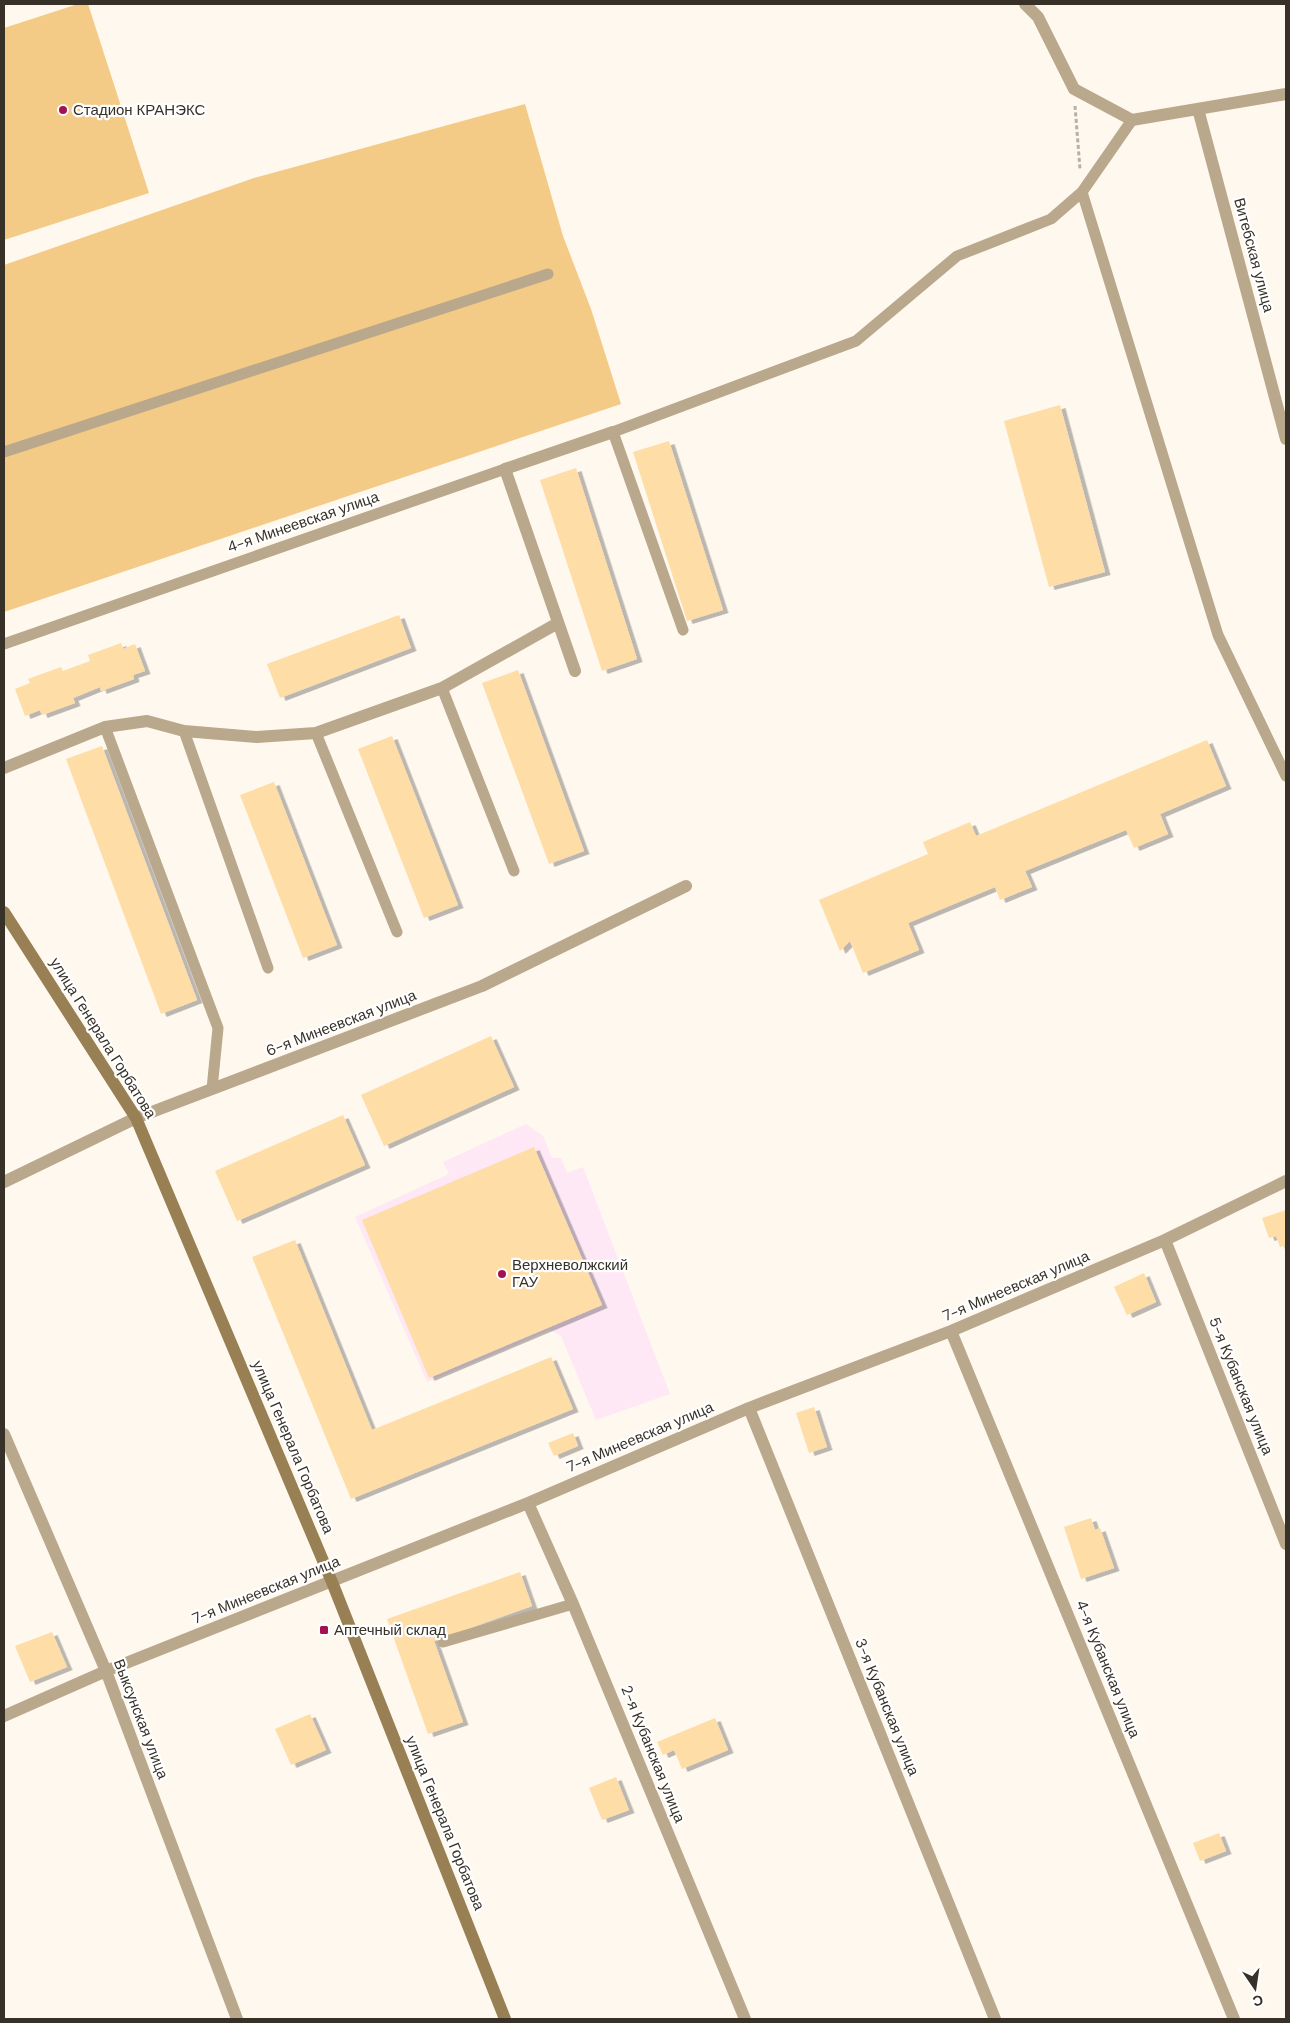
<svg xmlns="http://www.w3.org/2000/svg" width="1290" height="2023" font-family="'DM Sans',sans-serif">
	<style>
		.education { fill: #fee8f5 }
		.green { fill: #f3cb86 }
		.building { fill: #fedda6; filter: url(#shadow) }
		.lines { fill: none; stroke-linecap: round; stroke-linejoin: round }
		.path { stroke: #b6b0a6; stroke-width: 3; stroke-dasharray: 4 2.5; stroke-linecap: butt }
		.lane { stroke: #b9a88b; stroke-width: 11 }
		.street { stroke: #b9a88b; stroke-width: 12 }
		.secondary { stroke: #998054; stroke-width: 12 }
		.poi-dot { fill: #a41051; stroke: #fff; stroke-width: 2 }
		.labels { text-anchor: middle; stroke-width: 4.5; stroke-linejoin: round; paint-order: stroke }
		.poi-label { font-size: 15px; fill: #373128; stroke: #fff; text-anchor: start }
		.street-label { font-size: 15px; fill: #373128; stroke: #fff }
	</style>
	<defs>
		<filter id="shadow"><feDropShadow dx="5.5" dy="3" stdDeviation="0" flood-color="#0004"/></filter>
	</defs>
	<rect width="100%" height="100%" fill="#fff8ee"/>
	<path class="education" d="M526 1124 543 1136 552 1158H561L567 1173 583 1167 670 1394 596 1420 561 1336 550 1330 427 1382 355 1217 449 1174 443 1162Z"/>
	<path class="green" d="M78 4H88L149 193 4 240V28Z
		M525 104 563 236 591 309 621 404 4 612V265L254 178Z"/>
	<path class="building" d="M1060 405 1105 572 1049 587 1004 421Z
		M669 441 723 610 687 621 633 452Z
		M576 468 637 659 602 671 540 480Z
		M399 615 411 648 280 698 267 664Z
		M121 643 123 649 135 644 145 671 133 675 134 679 101 691 100 687 73 698 75 703 42 715 40 710 25 716 15 689 30 683 28 679 61 667 63 671 90 661 88 655Z
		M518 670 584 851 549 864 482 683Z
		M392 736 458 905 424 918 358 749Z
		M1207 740 1226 786 1160 814 1168 834 1134 848 1126 830 1025 871 1032 887 1000 900 995 887 908 923 919 950 863 973 850 941 840 951 819 900 928 854 923 842 970 822 976 836Z
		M102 746 197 1000 161 1014 66 759Z
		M274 782 337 945 303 958 240 795Z
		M491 1036 514 1087 384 1146 361 1095Z
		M343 1115 365 1165 237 1221 215 1171Z
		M534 1147 602 1305 429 1378 362 1220Z
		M1286 1210V1245L1280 1247 1276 1236 1269 1238 1262 1218Z
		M295 1240 372 1430 551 1357 573 1409 351 1499 252 1257Z
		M1144 1273 1156 1302 1127 1315 1114 1287Z
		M814 1407 827 1447 809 1453 796 1413Z
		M573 1433 578 1446 554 1456 548 1443Z
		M1091 1518 1095 1530 1100 1528 1114 1568 1081 1579 1064 1527Z
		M520 1572 532 1606 434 1641 463 1722 428 1734 387 1619Z
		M52 1632 67 1667 30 1682 15 1646Z
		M310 1714 326 1750 291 1765 275 1729Z
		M715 1718 728 1750 682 1769 674 1750 663 1755 657 1742Z
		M616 1777 629 1810 602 1820 589 1788Z
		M1219 1833 1226 1851 1200 1861 1193 1843Z"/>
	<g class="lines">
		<path class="path" d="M1075 106 1080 169"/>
		<path class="lane" d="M1132 120 1082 192 1218 635 1286 776
			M4 452 548 274
			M683 630 613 432 856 341 957 256 1051 219 1082 192
			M4 644 505 469
			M442 688 514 871
			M105 727 218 1028 212 1089
			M184 731 268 968
			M316 733 397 932
			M443 1642 573 1604"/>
		<path class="street" d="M1025 4 1038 17 1074 89 1132 120 1286 94
			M1198 109 1286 439
			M575 671 505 469 613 432
			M4 768 105 727 147 721 184 731 257 737 316 733 442 688 558 623
			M4 1182 136 1118 482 986 686 886
			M1165 1240 1286 1544
			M951 1331 1234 2019
			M749 1408 995 2019
			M4 1434 106 1671 237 2019
			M528 1503 573 1604 745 2019
			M4 1716 106 1671 528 1503 749 1408 951 1331 1165 1240 1286 1181"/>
		<path class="secondary" d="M4 912 136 1118 332 1582 505 2019"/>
	</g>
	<g class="poi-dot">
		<circle cx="63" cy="110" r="5"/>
		<circle cx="502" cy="1274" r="5"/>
		<rect x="319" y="1625" width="10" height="10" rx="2.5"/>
	</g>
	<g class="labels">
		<g class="poi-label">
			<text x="73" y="115">Стадион КРАНЭКС</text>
			<text x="512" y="1270">Верхневолжский<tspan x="512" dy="17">ГАУ</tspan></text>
			<text x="334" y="1635">Аптечный склад</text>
		</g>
		<g class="street-label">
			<text transform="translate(1254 255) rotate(75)" y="5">Витебская улица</text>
			<text transform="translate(303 522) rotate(-19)" y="5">4-я Минеевская улица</text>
			<text transform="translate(341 1023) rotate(-21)" y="5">6-я Минеевская улица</text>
			<text transform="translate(103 1038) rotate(58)" y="5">улица Генерала Горбатова</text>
			<text transform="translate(1016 1286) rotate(-23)" y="5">7-я Минеевская улица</text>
			<text transform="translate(1241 1386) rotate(68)" y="5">5-я Кубанская улица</text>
			<text transform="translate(640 1437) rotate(-23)" y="5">7-я Минеевская улица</text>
			<text transform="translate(293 1447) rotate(67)" y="5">улица Генерала Горбатова</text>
			<text transform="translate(266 1590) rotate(-22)" y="5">7-я Минеевская улица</text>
			<text transform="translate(1108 1669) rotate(68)" y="5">4-я Кубанская улица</text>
			<text transform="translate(887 1707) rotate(68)" y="5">3-я Кубанская улица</text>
			<text transform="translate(141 1719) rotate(69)" y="5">Выксунская улица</text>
			<text transform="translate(653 1754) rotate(68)" y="5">2-я Кубанская улица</text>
			<text transform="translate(445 1823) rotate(68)" y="5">улица Генерала Горбатова</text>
		</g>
	</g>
	<rect width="1290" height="2023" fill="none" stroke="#373128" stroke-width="10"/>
	<g transform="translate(1255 1988) rotate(167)" stroke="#ffffff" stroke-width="4" paint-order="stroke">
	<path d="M0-4L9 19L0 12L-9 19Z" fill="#373128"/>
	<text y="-8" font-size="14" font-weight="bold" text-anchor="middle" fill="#373128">С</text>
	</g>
</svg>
